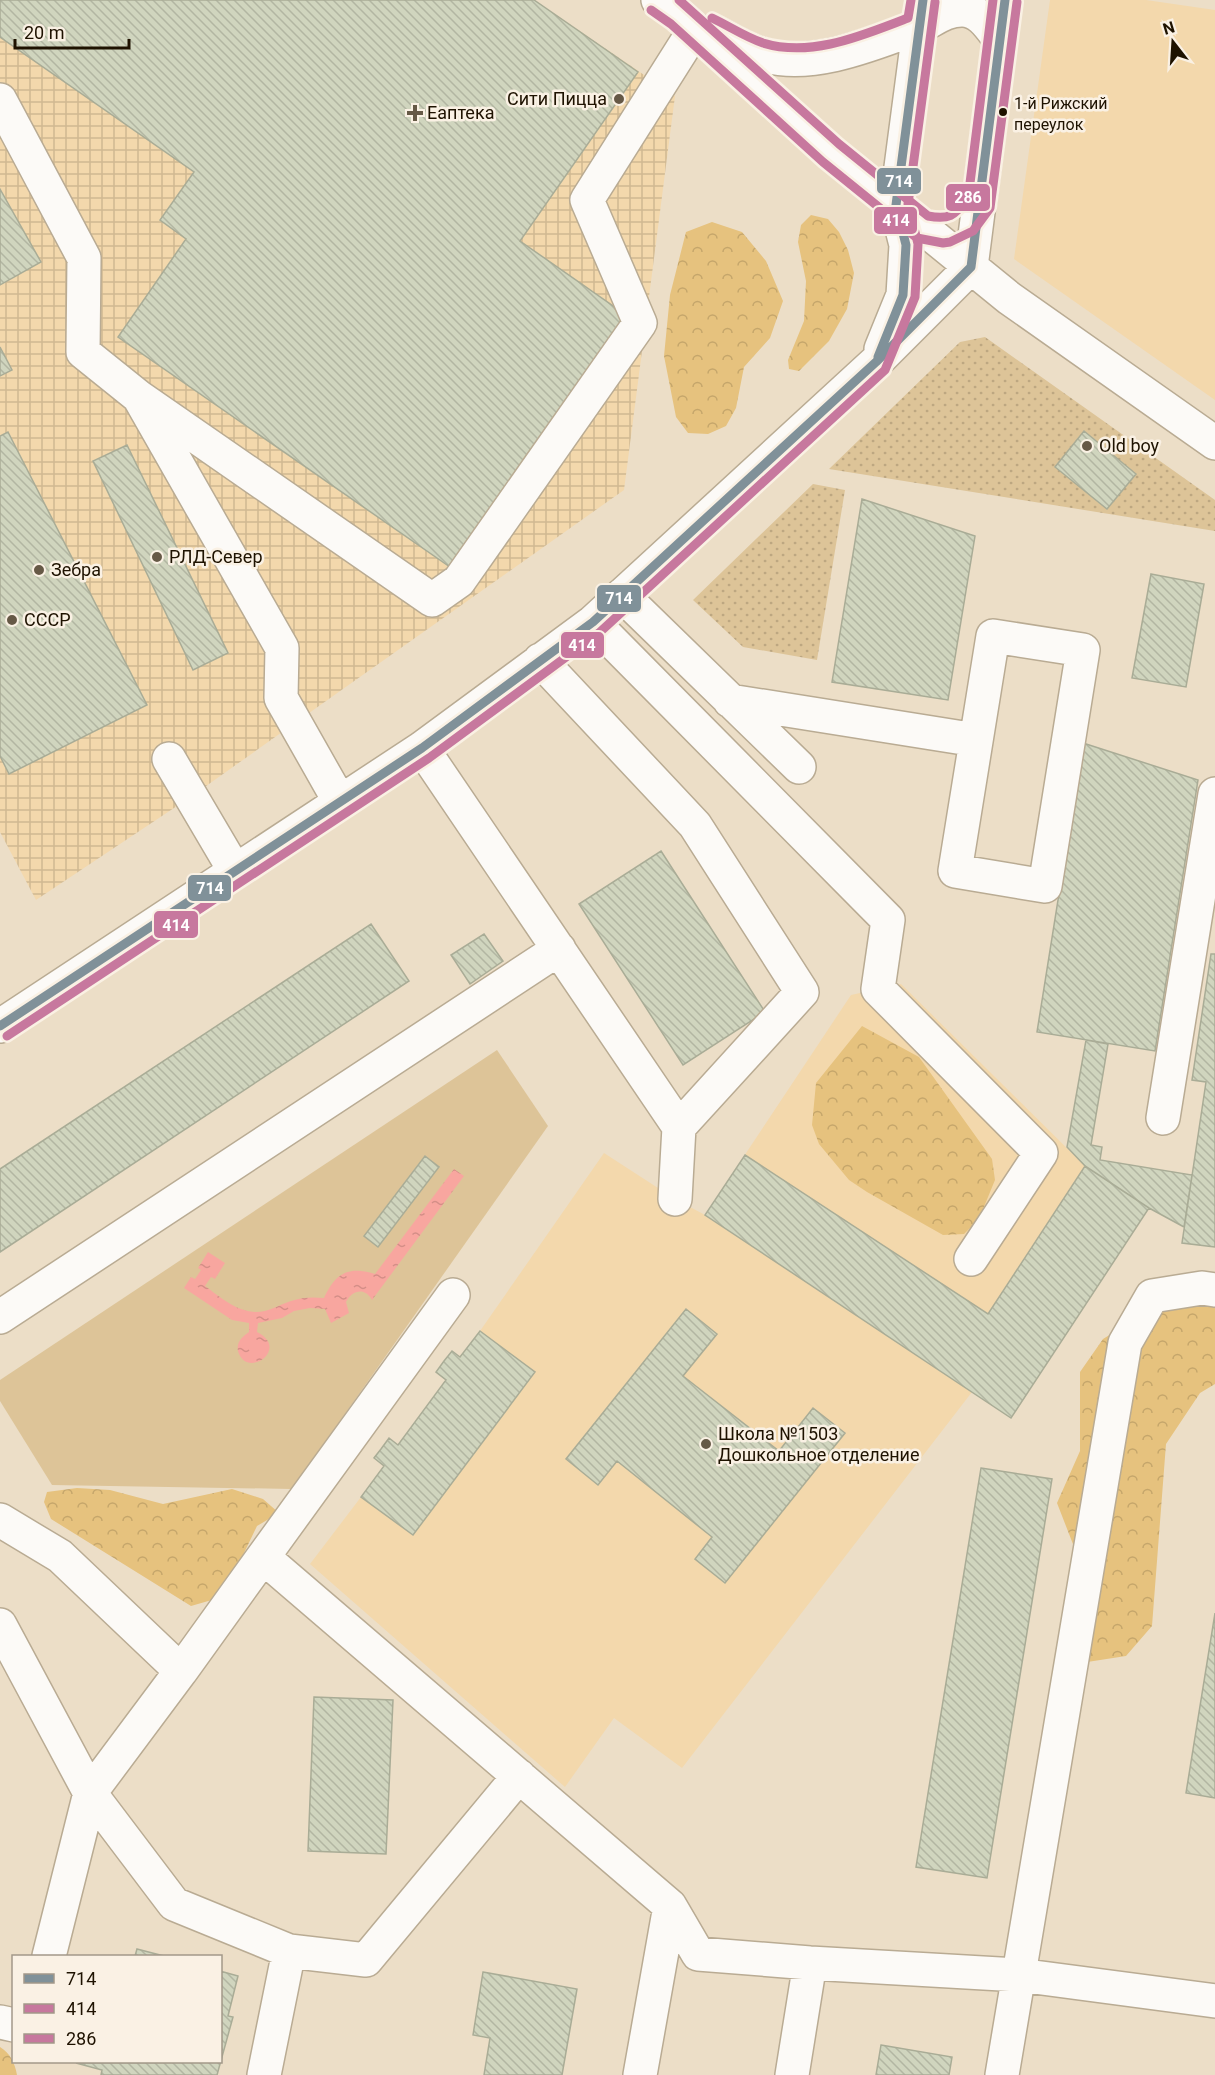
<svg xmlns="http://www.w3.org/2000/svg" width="1215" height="2075" font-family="Roboto,sans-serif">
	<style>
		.built { fill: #f3d8ac }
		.industrial { fill: url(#industrial-grid) }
		.grass { fill: url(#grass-dots); fill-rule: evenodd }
		.forest { fill: url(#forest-crowns) }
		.park { fill: #ddc498 }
		.water { fill: url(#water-ripples) }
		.building { fill: url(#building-back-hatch); stroke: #a9ac96; stroke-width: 1.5 }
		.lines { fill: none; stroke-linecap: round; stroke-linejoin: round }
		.minor-casing { stroke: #b9ab93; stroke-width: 36 }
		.minor { stroke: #fcfaf7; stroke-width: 33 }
		.bus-1-casing { stroke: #faf1e4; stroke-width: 14 }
		.bus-2-casing { stroke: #faf1e4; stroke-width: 14 }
		.bus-3-casing { stroke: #faf1e4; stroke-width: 14 }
		.bus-1 { stroke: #809199; stroke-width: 9 }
		.bus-2 { stroke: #c7789e; stroke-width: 9 }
		.bus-3 { stroke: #c7789e; stroke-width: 9 }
		.poi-dot { fill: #665946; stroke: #faf1e4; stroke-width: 2 }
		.bus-dot { fill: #1e1200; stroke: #faf1e4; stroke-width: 2 }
		.labels { text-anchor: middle; stroke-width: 5; stroke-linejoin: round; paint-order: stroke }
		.bus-label { font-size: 16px; fill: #1e1200; stroke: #faf1e4; text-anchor: start }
		.poi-label { font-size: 18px; fill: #1e1200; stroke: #faf1e4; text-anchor: start }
		.line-badge { stroke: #faf1e4; stroke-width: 2 }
		.badge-label { font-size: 16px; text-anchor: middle; font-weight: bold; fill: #fff }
	</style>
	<defs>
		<pattern id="industrial-grid" width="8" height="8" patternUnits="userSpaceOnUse" patternTransform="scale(1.5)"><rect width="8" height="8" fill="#f3d8ac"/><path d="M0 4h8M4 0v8" fill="none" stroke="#d0b892"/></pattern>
		<pattern id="grass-dots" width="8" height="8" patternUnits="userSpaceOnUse" patternTransform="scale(1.5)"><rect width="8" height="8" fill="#ddc498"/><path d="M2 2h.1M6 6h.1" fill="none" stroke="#bda781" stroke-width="1.8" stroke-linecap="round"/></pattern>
		<pattern id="forest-crowns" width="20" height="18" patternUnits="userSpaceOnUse" patternTransform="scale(1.5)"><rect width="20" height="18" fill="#e6c27e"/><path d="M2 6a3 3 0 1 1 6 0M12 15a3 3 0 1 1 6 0" fill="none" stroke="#c5a66b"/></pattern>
		<pattern id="water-ripples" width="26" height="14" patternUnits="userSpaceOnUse" patternTransform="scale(1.5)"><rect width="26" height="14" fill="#f8a69f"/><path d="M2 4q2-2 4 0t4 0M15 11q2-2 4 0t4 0" fill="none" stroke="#d48e87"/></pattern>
		<pattern id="building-back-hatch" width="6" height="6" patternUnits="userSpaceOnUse" patternTransform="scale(1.5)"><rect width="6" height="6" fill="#d0d5be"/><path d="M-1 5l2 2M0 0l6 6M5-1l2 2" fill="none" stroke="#b2b6a2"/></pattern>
	</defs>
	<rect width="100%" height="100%" fill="#ecdec7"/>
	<path class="built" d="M1050 0H1146L1215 10V400L1014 259Z
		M901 984 1085 1166 1149 1208 1011 1418 972 1392 682 1768 614 1718 565 1787 310 1564 361 1497 413 1535 535 1372 480 1331 604 1153 675 1199 705 1215 851 995Z"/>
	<path class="industrial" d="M0 0H534L675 96 624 490 192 796 36 900 0 832Z"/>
	<path class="grass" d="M985 337 1215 500V531L829 469 960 342ZM1084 432 1136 474 1107 509Z
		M813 484 845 490 817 660 743 647 693 600Z"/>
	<path class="forest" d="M811 215 828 219 839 232 848 250 854 273 847 309 829 341 799 371 789 369 788 360 804 321 806 281 798 242 801 225Z
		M712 222 742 232 766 261 783 301 770 338 744 367 736 408 726 426 708 434 688 433 676 417 664 356 670 295 686 232Z
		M862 1026 919 1057 992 1159 995 1180 979 1219 964 1234 943 1235 867 1192 849 1180 819 1144 812 1125 816 1083Z
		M1172 1296 1215 1307V1384L1200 1393 1166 1444 1152 1626 1126 1656 1068 1665 1056 1650 1072 1615 1078 1557 1057 1503 1080 1451V1372L1103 1339Z
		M77 1488 110 1490 163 1504 232 1489 263 1499 279 1513 257 1526 234 1574 229 1595 191 1606 51 1519 44 1502 47 1492Z
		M0 2047C10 2053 15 2063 17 2075H0Z"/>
	<path class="park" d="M497 1050 548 1126 292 1489 52 1485 0 1401V1380Z"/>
	<path class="water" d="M454 1169 464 1176 372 1300C365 1287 352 1290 346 1302L349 1313 331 1323 325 1309 310 1308 294 1311 282 1318 258 1323 257 1332C291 1349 246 1380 238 1351 236 1342 243 1336 249 1332V1323L232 1320 184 1288 191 1277 195 1279 201 1270 198 1268 208 1252 225 1263 215 1279 211 1277 205 1286C216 1294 229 1305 241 1309 262 1317 273 1307 291 1301 302 1297 313 1297 324 1298 336 1272 349 1266 375 1274Z"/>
	<path class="building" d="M0 0H534L638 72 520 241 626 315 450 567 118 337 186 239 160 220 194 172 0 37Z
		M0 189 41 262 0 285Z
		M0 347 12 370 0 376Z
		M1084 431 1136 474 1107 509 1055 467Z
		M8 432 147 705 9 774 0 756V436Z
		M127 445 228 653 193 670 93 461Z
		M862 499 975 536 948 700 832 682Z
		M1151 574 1204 584 1186 687 1132 678Z
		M1083 743 1198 780 1155 1051 1037 1032Z
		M661 851 765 1012 683 1065 579 904Z
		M371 924 409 981 0 1252V1169Z
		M484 934 503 961 470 984 451 955Z
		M1211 954H1215V1247L1182 1243 1206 1082 1192 1080Z
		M1086 1040 1108 1044 1091 1145 1102 1147 1100 1160 1192 1175 1184 1227 1149 1208 1085 1166 1067 1147Z
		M745 1155 988 1314 1085 1166 1149 1208 1011 1418 705 1215Z
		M425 1156 439 1167 378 1247 364 1236Z
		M686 1309 717 1334 683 1376 779 1451 813 1408 845 1433 725 1583 695 1559 712 1537 617 1461 598 1485 566 1459Z
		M480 1331 535 1372 413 1535 361 1497 384 1466 374 1458 381 1449 389 1438 398 1445 446 1380 436 1372 444 1361 452 1351 460 1357Z
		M981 1468 1052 1479 987 1878 916 1867Z
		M1215 1613V1798L1186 1793Z
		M314 1697 393 1700 386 1854 308 1851Z
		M137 1949 164 1956H135Z
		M220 1971 238 1976 228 2016 233 2017 217 2075H101L102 2070 76 2063 220 2062Z
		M483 1972 577 1989 562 2075H484L490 2038 473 2035Z
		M881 2045 952 2057 949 2075H876Z"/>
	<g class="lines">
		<g class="minor-casing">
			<path id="minor" d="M658 0 679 15 831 153 1009 298 1215 443
				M714 32C729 39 744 49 760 54 807 71 871 45 916 28 932 22 943 10 962 10 980 10 990 27 1000 40
				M0 100 84 258 83 352 139 397 282 648 281 698 340 802
				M971 267 1005 0
				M881 349 903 295 906 245 896 205 923 0
				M139 397 432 600 459 581 640 323 587 200 695 29
				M622 595 799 767
				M593 622 888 920 878 989 1041 1153 971 1259
				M993 636 1083 650 1045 886 955 871Z
				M730 701 976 740
				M422 748 679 1127 802 992 695 825 540 660
				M169 759 235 871
				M0 1026 422 748 593 622 876 362 971 267
				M1163 1118 1215 794
				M675 1199 679 1127
				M453 1295 263 1557 670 1906 698 1954 810 1963 1019 1975 1215 2001
				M0 1317 559 949
				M0 1520 60 1556 181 1671 90 1793 49 1956
				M0 1625 90 1793 174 1904 289 1951 366 1960 519 1776
				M181 1671 263 1557
				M0 2022 14 2025
				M264 2075 289 1951
				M640 2075 670 1906
				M792 2075 810 1963
				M1002 2075 1125 1343 1152 1296 1202 1288 1215 1290"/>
		</g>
		<use href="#minor" class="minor"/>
		<g class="bus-1-casing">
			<path id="bus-1" d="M878 357 903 295 906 245 896 205 923 0
				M0 1026 422 748 593 622 876 362 971 267 1005 0"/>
		</g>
		<g class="bus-2-casing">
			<path id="bus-2" d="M651 10 671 24 823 162 917 238 943 243 950 242 973 231 990 208 1017 2
				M7 1036 429 758 600 632 885 370 915 297 918 244 908 204 935 2"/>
		</g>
		<g class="bus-3-casing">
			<path id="bus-3" d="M679 0 839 144 928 216C949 220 954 216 968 199L993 0
				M712 18C729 26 745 37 763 43 812 58 863 35 908 18L911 0"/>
		</g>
		<use href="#bus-1" class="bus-1"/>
		<use href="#bus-2" class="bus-2"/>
		<use href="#bus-3" class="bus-3"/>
	</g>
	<g class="poi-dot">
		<circle cx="619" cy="99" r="6"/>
		<path d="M412 104h6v6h6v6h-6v6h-6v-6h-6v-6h6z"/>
		<circle cx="1087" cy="446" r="6"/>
		<circle cx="157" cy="557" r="6"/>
		<circle cx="39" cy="570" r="6"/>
		<circle cx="12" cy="620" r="6"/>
		<circle cx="706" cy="1444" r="6"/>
	</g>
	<circle class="bus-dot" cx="1003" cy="112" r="5"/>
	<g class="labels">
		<g class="bus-label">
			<text x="1014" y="109">1-й Рижский<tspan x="1014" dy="21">переулок</tspan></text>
		</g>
		<g class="poi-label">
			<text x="607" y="105" text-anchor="end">Сити Пицца</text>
			<text x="427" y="119">Еаптека</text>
			<text x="1099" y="452">Old boy</text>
			<text x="169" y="563">РЛД-Север</text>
			<text x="51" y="576">Зебра</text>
			<text x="24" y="626">СССР</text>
			<text x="718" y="1440">Школа №1503<tspan x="718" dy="21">Дошкольное отделение</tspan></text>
		</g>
	</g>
	<g class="line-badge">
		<rect x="876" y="167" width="46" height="28" rx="6" fill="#809199"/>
		<rect x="945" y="183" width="46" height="29" rx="6" fill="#c7789e"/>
		<rect x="873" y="206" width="45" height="29" rx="6" fill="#c7789e"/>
		<rect x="596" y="584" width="46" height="29" rx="6" fill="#809199"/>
		<rect x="560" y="631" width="45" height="28" rx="6" fill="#c7789e"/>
		<rect x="187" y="874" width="45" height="28" rx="6" fill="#809199"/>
		<rect x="153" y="910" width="46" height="29" rx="6" fill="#c7789e"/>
	</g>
	<g class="badge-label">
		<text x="899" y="187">714</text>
		<text x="968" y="203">286</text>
		<text x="896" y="226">414</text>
		<text x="619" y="604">714</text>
		<text x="582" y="651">414</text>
		<text x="210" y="894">714</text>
		<text x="176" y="931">414</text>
	</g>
	<rect x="12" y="1955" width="210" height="108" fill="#faf1e4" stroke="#a29889" stroke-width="1.5"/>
	<rect x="24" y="1974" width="30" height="9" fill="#809199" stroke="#a29889" stroke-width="1.5"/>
	<text x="66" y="1985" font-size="18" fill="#1e1200">714</text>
	<rect x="24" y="2004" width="30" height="9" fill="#c7789e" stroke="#a29889" stroke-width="1.5"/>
	<text x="66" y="2015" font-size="18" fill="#1e1200">414</text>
	<rect x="24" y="2034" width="30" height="9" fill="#c7789e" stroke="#a29889" stroke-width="1.5"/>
	<text x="66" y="2045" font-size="18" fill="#1e1200">286</text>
	<g transform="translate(1173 42) rotate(343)" stroke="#faf1e4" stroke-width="4.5" paint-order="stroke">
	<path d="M0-4.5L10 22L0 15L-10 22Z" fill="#1e1200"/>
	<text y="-9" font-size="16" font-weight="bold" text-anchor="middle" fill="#1e1200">N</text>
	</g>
	<path d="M15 39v9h114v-9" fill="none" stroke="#1e1200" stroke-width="3"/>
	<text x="24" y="39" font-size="18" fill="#1e1200" stroke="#faf1e4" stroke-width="4.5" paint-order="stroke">20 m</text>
</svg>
